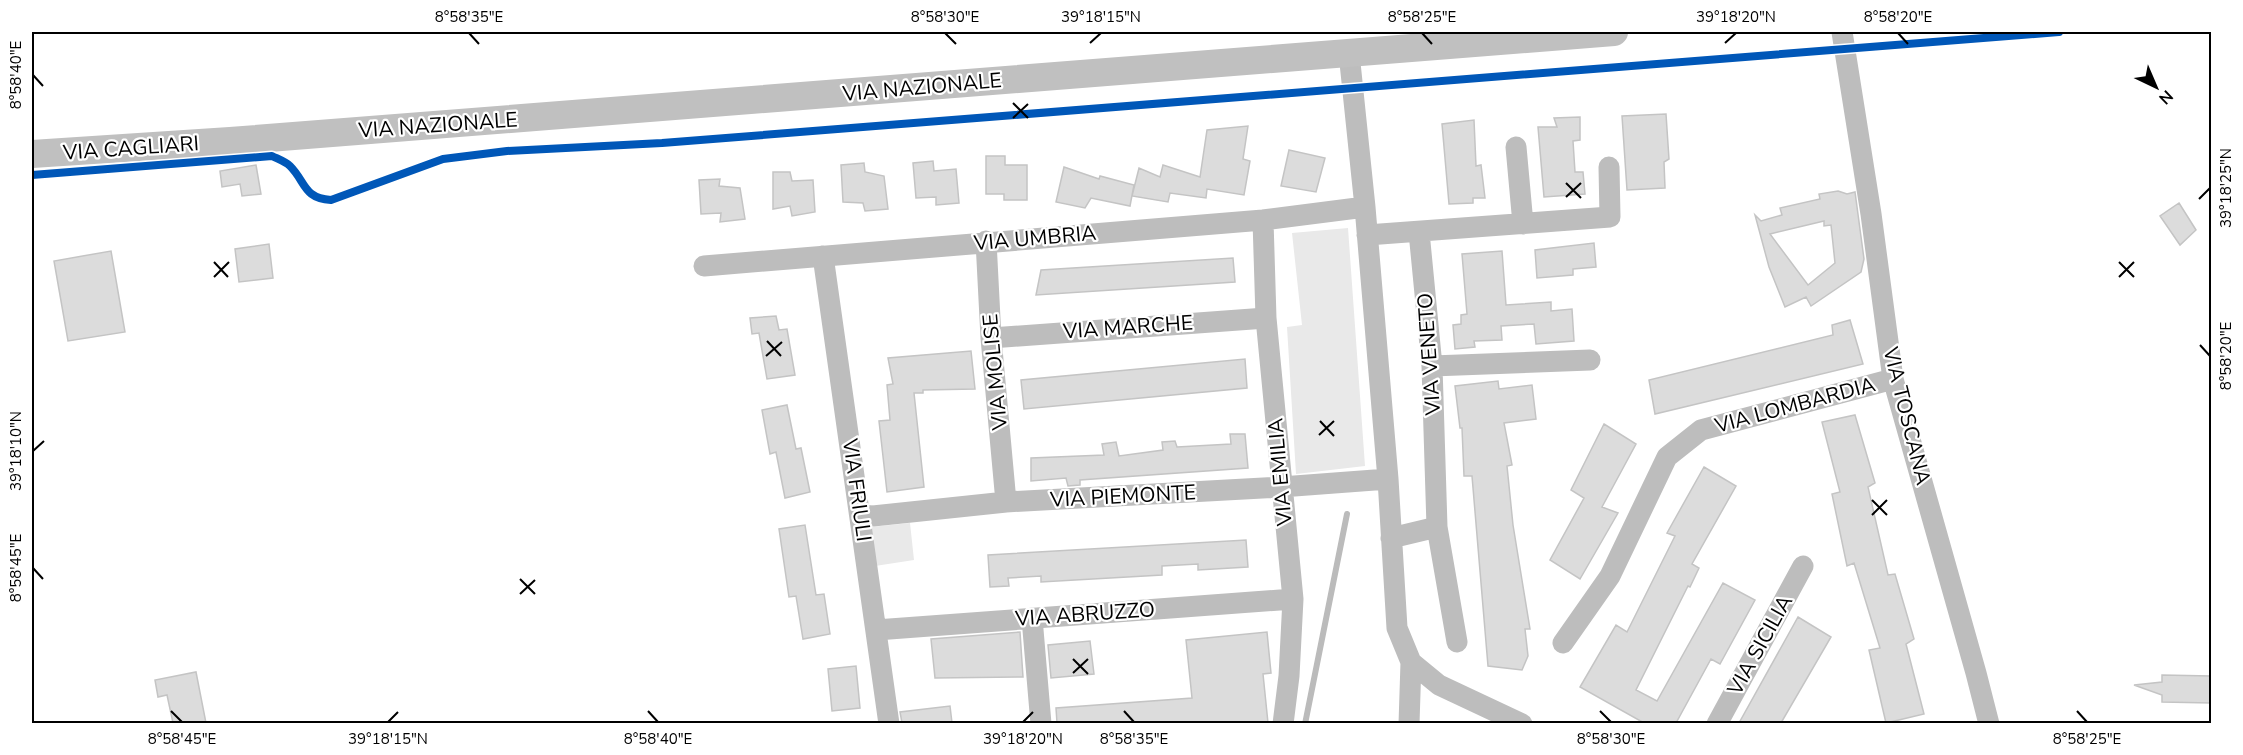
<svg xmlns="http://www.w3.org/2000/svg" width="2243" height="755" font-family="'Nunito Sans',sans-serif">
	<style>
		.green { fill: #e9e9e9 }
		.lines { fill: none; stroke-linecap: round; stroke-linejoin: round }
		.stream { stroke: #bbb; stroke-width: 6 }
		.building { fill: #dcdcdc; stroke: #c4c4c4; stroke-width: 1.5; fill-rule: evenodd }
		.street { stroke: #bdbdbd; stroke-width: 21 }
		.secondary { stroke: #c0c0c0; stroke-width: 28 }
		.cycleway-casing { stroke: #fff; stroke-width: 11 }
		.cycleway { stroke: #0057b8; stroke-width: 8 }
		.ticks { fill: none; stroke: #000; stroke-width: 2 }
		.labels { text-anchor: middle; stroke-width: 4.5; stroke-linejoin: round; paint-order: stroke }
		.street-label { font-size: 21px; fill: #000; stroke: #fff }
		.neatline { fill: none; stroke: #000; stroke-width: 2 }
		.ticks-label { font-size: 15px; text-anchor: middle; fill: #000 }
	</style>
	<rect width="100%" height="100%" fill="#fff"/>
	<path class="green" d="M1348 228 1365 466 1296 474 1287 327 1302 325 1292 233Z
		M910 523 914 560 875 566 871 527Z"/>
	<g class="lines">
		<path class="stream" d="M1305 724 1347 514"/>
	</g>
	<path class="building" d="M1666 114 1669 159 1664 162 1665 188 1627 190 1622 116Z
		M1580 117V140L1573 141 1575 172H1583L1585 194 1544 197 1538 127H1557L1554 118Z
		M1474 120 1476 166 1481 165 1485 198H1473V203L1449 204 1442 124Z
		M1248 126 1243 159 1250 161 1244 195 1207 189 1206 198 1170 193 1168 202 1132 196 1139 168 1160 177 1163 165 1200 177 1207 130Z
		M1289 150 1325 158 1316 192 1281 186Z
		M986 156H1005V165H1027V200H1004V194H986Z
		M933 161 934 171 956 169 959 203 936 205V197L916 198 913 163Z
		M864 163 865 172 884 176 888 209 865 211 863 203 843 202 841 165Z
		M256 165 261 194 242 196 240 184 222 187 220 171Z
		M1064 167 1099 179 1100 176 1134 185 1130 206 1091 198 1085 208 1056 202Z
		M773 172H790L792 181 813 180 815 212 792 216 790 206 773 209Z
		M720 179 719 186 740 188 745 219 720 222 721 213 701 214 699 180Z
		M1838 191 1847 194 1855 192 1864 259 1861 272 1811 306 1806 297 1785 307 1769 267 1755 215 1761 221 1782 215 1780 208 1820 199 1819 194ZM1824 221V226L1831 225 1835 263 1808 285 1770 234Z
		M2179 203 2196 230 2180 245 2160 216Z
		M1594 243 1596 267 1573 269V275L1537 278 1535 250Z
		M269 244 273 278 239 282 235 249Z
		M111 251 125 332 68 341 54 261Z
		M1502 251 1506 305 1551 302V311L1572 309 1574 341 1536 344 1534 324 1501 326 1502 340 1474 341 1475 347 1455 349 1453 325 1461 324V315L1467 314 1462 254Z
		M1233 258 1235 282 1036 295 1041 270Z
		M776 316 779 330 787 329 795 375 767 379 759 333 752 334 750 318Z
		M1850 320 1863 364 1655 414 1649 380 1833 335 1832 325Z
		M971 351 975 389 923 390V393H914L924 487 887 492 879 421 890 420 887 385 893 384 888 358Z
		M1245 359 1247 388 1024 409 1021 380Z
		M1498 381 1499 389 1532 385 1536 419 1504 423 1512 465 1507 466 1513 525 1530 629H1525L1528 656 1522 670 1488 666 1472 476H1464L1462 428H1460L1455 386Z
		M787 405 796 449 801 448 810 492 785 498 776 452 770 454 762 410Z
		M1855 415 1875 483 1868 487 1888 575 1895 574 1914 639 1906 644 1924 714 1886 723 1869 650 1880 648 1854 563 1847 566 1832 494 1840 492 1822 422Z
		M1604 424 1636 444 1602 507 1618 513 1580 579 1550 560 1584 498 1571 490Z
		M1230 434H1245L1248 468 1080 480V485L1068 486 1066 478 1031 481V458L1104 455 1102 444 1116 442 1119 456 1163 450 1162 442 1175 441 1177 447 1231 444Z
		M1704 467 1736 486 1692 564 1699 568 1690 587 1688 586 1636 690 1657 701 1723 583 1755 600 1720 664 1711 659 1676 723H1644L1580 687 1616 625 1627 632 1675 536 1667 533Z
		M805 525 816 595 824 594 830 634 803 639 796 596 789 597 779 529Z
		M1246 540 1248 567 1198 570V564L1162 566V575L1041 582V576L1008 578 1009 586 990 587 988 555Z
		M1798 617 1831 637 1781 723H1739Z
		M1020 632 1023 677 935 678 931 639Z
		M1267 632 1271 673 1263 674 1268 723H1057L1056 708 1192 698 1186 640Z
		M1090 641 1094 674 1051 678 1048 645Z
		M856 666 860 708 832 711 828 669Z
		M196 672 206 723H173L167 695 158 697 155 680Z
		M2162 675 2211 676V703L2162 702V695L2134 685 2162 682Z
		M950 706 952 723H902L900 712Z"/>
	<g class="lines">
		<path class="street" d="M1842 32 1871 214 1893 379 1976 673 1989 724
			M1349 53 1365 207 1388 479 1397 628 1411 662 1409 724
			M1516 147 1523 224
			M1263 220 1266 318 1293 599 1289 676 1283 724
			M1367 235 1610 217 1609 167
			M986 241 991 338 1006 502
			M823 256 889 724
			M704 266 1263 220 1365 207
			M991 338 1266 318
			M1432 366 1590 360
			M860 515 873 516 1006 502 1281 487 1388 479
			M1437 527 1457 642
			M1391 538 1437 527 1432 366 1419 232
			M1032 618 1041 724
			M876 630 1293 599
			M1563 643 1610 576 1667 457 1701 430 1893 379
			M1411 662 1439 685 1522 724
			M1717 724 1803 566"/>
		<path class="secondary" d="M32 154 230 141 1614 32"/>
		<g class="cycleway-casing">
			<path id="cycleway" d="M32 175 272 156C278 159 286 162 290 166 306 182 303 198 331 200L443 159 507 151 662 143 2059 32"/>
		</g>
		<use href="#cycleway" class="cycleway"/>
	</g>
	<path class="ticks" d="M469 33 479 44M945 33 956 44M1422 33 1432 44M1898 33 1908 44M1090 43 1101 33M1725 43 1736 33M33 75 43 86M1013 103 1028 118M1013 118 1028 104M1566 183 1581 198M1566 197 1581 183M2199 199 2210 188M214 262 228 277M2119 262 2134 277M214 277 229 262M2119 277 2134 262M767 341 781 356M2200 345 2210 356M766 356 782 342M1320 421 1334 436M1319 435 1334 421M33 451 44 441M1872 500 1887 515M1872 515 1887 500M33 568 43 579M520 579 535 594M520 594 535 580M1073 659 1088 674M1073 673 1088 659M171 711 182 722M648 711 658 722M1124 711 1134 722M1600 711 1611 722M2077 711 2087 722M388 722 398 712M1023 722 1033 712"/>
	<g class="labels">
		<g class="street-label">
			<text transform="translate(922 87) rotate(-5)" y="7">VIA NAZIONALE</text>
			<text transform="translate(438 125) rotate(-4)" y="7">VIA NAZIONALE</text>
			<text transform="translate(131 148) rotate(-4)" y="7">VIA CAGLIARI</text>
			<text transform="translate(1035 238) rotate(-5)" y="7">VIA UMBRIA</text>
			<text transform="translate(1128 327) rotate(-4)" y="7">VIA MARCHE</text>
			<text transform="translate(1429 354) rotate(-94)" y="7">VIA VENETO</text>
			<text transform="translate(995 372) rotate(-95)" y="7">VIA MOLISE</text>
			<text transform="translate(1795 405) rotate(-15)" y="7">VIA LOMBARDIA</text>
			<text transform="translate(1907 416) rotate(76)" y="7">VIA TOSCANA</text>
			<text transform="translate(1280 472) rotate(-95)" y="7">VIA EMILIA</text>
			<text transform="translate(857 490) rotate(82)" y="7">VIA FRIULI</text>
			<text transform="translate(1123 496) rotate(-3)" y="7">VIA PIEMONTE</text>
			<text transform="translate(1085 614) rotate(-4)" y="7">VIA ABRUZZO</text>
			<text transform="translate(1760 645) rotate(-61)" y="7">VIA SICILIA</text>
		</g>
	</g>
	<rect width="2243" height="755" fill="none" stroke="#ffffff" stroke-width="66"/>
	<g transform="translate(2156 87) rotate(136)" stroke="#ffffff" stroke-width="4.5" paint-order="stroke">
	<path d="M0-4.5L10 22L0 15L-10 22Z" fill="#000000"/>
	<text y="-9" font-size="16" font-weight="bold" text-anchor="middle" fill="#000000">N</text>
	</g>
	<rect x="33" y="33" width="2177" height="689" class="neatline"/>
	<g class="ticks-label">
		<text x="469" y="22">8°58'35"E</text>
		<text x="945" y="22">8°58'30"E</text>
		<text x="1101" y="22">39°18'15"N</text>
		<text x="1422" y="22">8°58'25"E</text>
		<text x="1736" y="22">39°18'20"N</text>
		<text x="1898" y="22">8°58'20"E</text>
		<text transform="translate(16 75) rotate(-90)" y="5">8°58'40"E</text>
		<text transform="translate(2226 188) rotate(-90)" y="5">39°18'25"N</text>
		<text transform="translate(2226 356) rotate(-90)" y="5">8°58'20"E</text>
		<text transform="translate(16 451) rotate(-90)" y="5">39°18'10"N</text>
		<text transform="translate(16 568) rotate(-90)" y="5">8°58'45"E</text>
		<text x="182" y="744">8°58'45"E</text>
		<text x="388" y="744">39°18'15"N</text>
		<text x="658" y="744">8°58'40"E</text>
		<text x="1023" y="744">39°18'20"N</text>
		<text x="1134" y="744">8°58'35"E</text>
		<text x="1611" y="744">8°58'30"E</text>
		<text x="2087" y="744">8°58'25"E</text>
	</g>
</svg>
